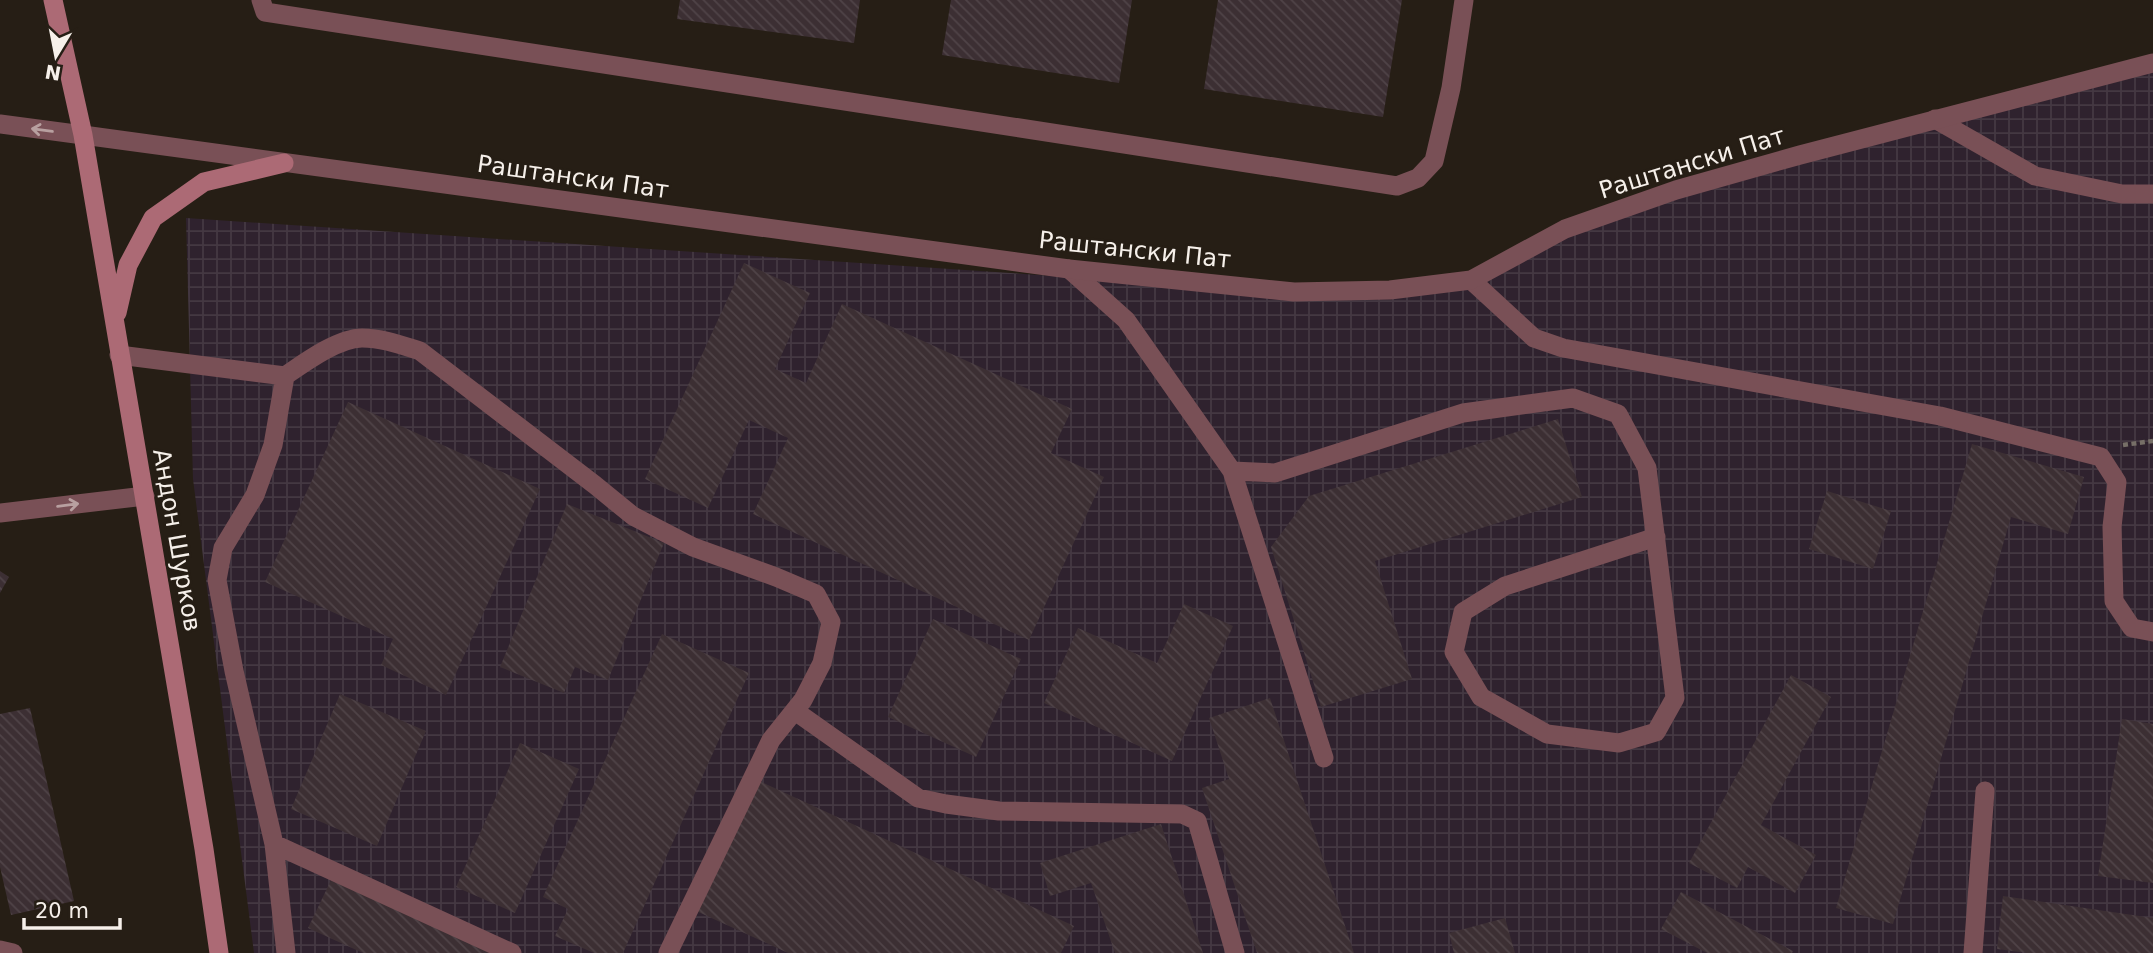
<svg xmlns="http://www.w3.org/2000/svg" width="2153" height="953" font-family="'DejaVu Sans',sans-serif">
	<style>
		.industrial { fill: url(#industrial-grid) }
		.building { fill: url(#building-back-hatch) }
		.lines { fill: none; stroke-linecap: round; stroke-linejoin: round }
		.path { stroke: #766f67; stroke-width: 4.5; stroke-dasharray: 5 3.5; stroke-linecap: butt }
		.service { stroke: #795056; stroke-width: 19 }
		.minor { stroke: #795056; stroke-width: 19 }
		.tertiary { stroke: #795056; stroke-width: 19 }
		.secondary { stroke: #ac6a75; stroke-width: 19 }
		.oneway { stroke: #b8a0a0 }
		.labels { text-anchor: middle; stroke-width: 5; stroke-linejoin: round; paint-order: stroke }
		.street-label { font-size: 24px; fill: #f6f0ea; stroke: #261e15 }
	</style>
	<defs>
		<pattern id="industrial-grid" width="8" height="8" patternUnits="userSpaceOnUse" patternTransform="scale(1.75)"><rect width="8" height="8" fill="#2f222e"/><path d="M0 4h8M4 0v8" fill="none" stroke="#443842"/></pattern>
		<pattern id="building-back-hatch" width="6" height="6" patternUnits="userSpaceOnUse" patternTransform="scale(1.75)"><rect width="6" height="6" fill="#3c2f33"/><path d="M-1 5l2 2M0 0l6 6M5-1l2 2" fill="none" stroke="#4f4347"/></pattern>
	</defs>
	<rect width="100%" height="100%" fill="#261e15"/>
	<path class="industrial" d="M2153 63V953H254L193 479 186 218 1294 292 1471 280 1565 229Z"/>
	<path class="building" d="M680 0H860L854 43 677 19Z
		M951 0H1132L1119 83 942 55Z
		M1218 0H1402L1383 117 1204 89Z
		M744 263 810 293 775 369 806 383 842 304 1072 409 1051 453 1104 477 1029 640 753 514 788 438 749 420 708 508 645 479Z
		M348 402 540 489 446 695 381 665 393 639 265 582Z
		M1558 419 1582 497 1375 561 1412 679 1321 707 1271 547 1309 496Z
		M1972 444 2084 477 2068 534 2011 517 1893 924 1836 908Z
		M1827 491 1891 511 1873 569 1809 549Z
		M567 504 664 543 608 680 575 667 564 693 500 667Z
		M0 571 9 577 0 593Z
		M1184 604 1233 626 1172 761 1044 703 1078 628 1157 663Z
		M933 619 1021 659 976 757 888 717Z
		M662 634 749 673 623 953H594L555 936 568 909 543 897Z
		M1791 675 1831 697 1761 825 1816 855 1795 893 1748 867 1737 888 1689 863Z
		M340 694 426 731 377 846 291 809Z
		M1270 698 1354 953H1257L1202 788 1229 779 1209 718Z
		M30 708 74 901 11 915 0 867V714Z
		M2122 719 2153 724V883L2098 876Z
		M520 743 579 769 515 913 456 887Z
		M755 779 1074 926 1061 953H788L694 910Z
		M1161 824 1203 953H1115L1091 883 1050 896 1040 863Z
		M333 876 500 953H363L308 928Z
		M1681 892 1793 951 1792 953H1707L1661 929Z
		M2003 896 2153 918V953H2027L1997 949Z
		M1505 918 1515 953H1454L1449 933Z"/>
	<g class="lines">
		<path class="path" d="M2123 445 2153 441"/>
		<path class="service" d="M1935 119 2035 176 2122 194H2153
			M1069 269 1126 320 1232 471 1324 758
			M1471 280 1534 338 1563 348 1940 416 2101 457 2117 482 2112 527 2114 601 2132 628 2153 632
			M119 355 285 376
			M1232 471 1275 473 1463 413 1573 398 1618 414 1647 468 1675 698 1656 732 1619 743 1547 734 1481 697 1454 652 1463 612 1505 586 1656 537
			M795 711 918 798 946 804 999 811 1182 814 1197 821 1235 953
			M274 844 512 953
			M286 953 274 844 234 671 217 580 223 548 255 495 273 445 285 376C304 363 338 338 362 338 382 338 401 345 420 351L595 485 633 516 693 547 776 577 816 594 831 622 822 663 803 700 771 740 668 953
			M1973 953 1985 791"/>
		<path class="minor" d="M261 0 265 12 1397 186 1418 178 1434 161 1451 88 1464 0
			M0 124 83 135
			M0 513 145 496
			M0 950 13 953"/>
		<path class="tertiary" d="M83 135 1069 269 1294 292 1390 290 1471 280 1565 229 1676 190 1800 155 2153 63"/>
		<path class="secondary" d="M53 0 83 135 204 849 219 953
			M117 313 128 265 153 218 204 182 284 163"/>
	</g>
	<defs><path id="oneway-shaft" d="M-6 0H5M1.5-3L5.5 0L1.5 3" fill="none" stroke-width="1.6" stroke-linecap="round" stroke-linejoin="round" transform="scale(1.75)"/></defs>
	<g class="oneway">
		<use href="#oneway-shaft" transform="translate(42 130) rotate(-172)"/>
		<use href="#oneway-shaft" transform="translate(68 505) rotate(-7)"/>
	</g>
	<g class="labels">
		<g class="street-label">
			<text transform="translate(1692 163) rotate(-17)" y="8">Раштански Пат</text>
			<text transform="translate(573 177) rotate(8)" y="8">Раштански Пат</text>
			<text transform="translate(1135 250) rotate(6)" y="8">Раштански Пат</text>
			<text transform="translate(177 540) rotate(80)" y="8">Андон Шурков</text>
		</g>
	</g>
	<g transform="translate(56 56) rotate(190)" stroke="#261e15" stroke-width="5" paint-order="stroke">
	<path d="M0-5L12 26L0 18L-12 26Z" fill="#f6f0ea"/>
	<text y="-10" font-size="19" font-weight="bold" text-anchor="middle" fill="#f6f0ea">N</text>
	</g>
	<path d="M24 918v10h96v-10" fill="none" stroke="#f6f0ea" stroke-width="3.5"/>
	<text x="35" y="918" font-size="21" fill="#f6f0ea" stroke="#261e15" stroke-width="5" paint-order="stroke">20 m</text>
</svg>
